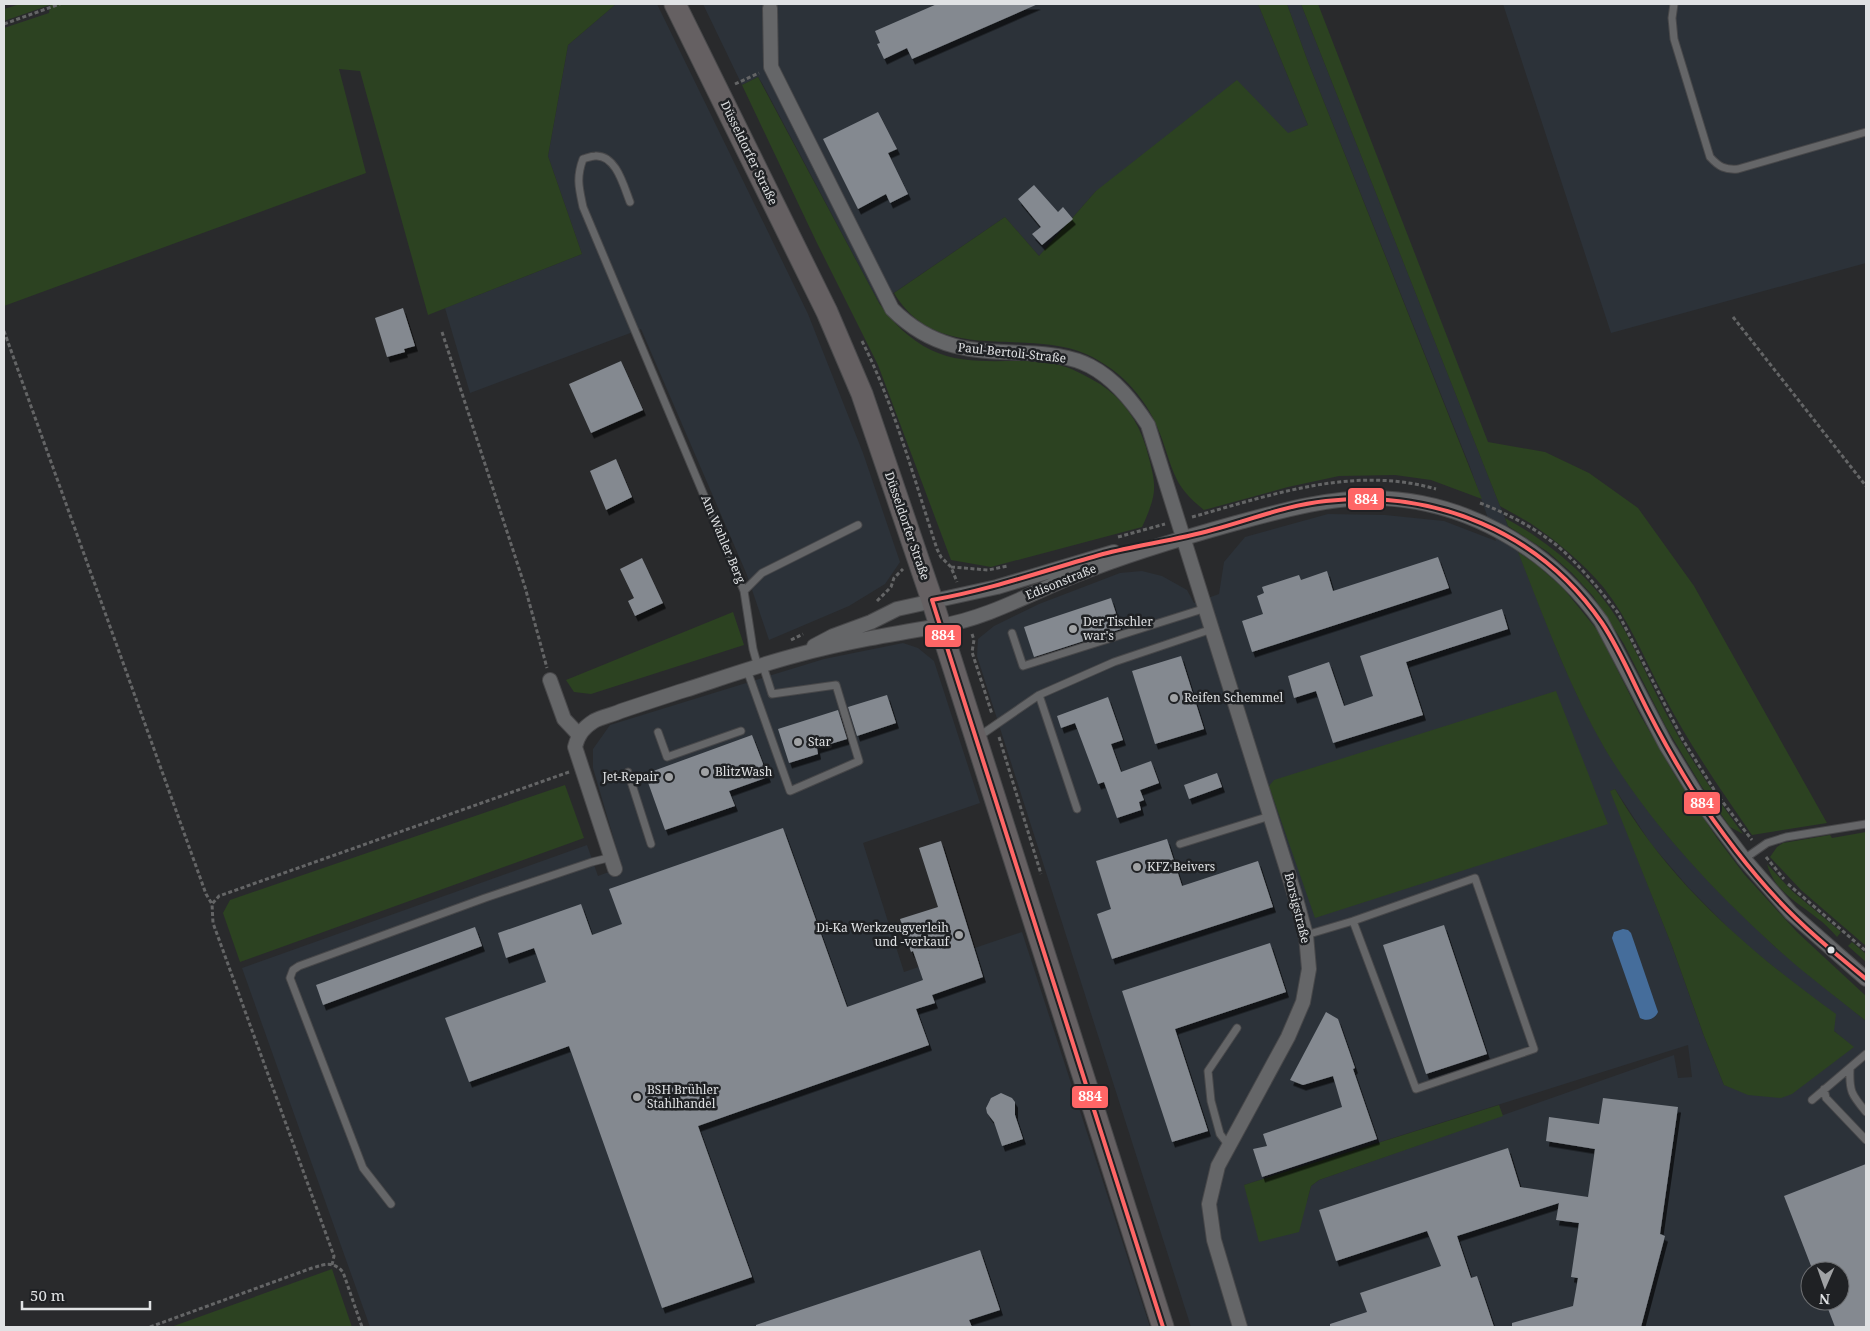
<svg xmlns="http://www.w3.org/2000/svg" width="1870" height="1331" font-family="'Noto Serif',serif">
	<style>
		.built { fill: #2c3239; fill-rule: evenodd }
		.green { fill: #2c4221 }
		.water { fill: #456d9b }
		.building { fill: #848990; filter: url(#shadow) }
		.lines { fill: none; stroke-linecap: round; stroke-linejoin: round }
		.service-casing { stroke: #48484a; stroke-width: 9 }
		.minor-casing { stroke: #48484a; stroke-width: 16 }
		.primary-casing { stroke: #48484a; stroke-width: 23 }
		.path { stroke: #646566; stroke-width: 3; stroke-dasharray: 4 2.5; stroke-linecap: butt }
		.service { stroke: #656668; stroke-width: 7 }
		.minor { stroke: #656668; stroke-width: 14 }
		.primary { stroke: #656062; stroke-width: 21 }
		.bus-1-casing { stroke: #1f2124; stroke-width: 8 }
		.bus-1 { stroke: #f66; stroke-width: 4 }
		.poi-dot { fill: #a0a2a4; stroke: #1f2124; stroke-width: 2 }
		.bus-dot { fill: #e0e2e4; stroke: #1f2124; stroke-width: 2 }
		.labels { text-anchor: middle; stroke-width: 5; stroke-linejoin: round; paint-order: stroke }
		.street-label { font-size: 12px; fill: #e0e2e4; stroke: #1f2124 }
		.poi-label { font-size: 12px; fill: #e0e2e4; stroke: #1f2124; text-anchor: start }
		.line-badge { stroke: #1f2124; stroke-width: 2 }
		.badge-label { font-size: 14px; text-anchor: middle; font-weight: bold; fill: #fff }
	</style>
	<defs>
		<filter id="shadow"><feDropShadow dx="3" dy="5.5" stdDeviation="0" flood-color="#0009"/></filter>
	</defs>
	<rect width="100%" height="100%" fill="#292a2c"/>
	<path class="built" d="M616 4H657L808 314 863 453 900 562 885 584 849 606 769 640 747 575 641 329 470 393 445 308 582 254 548 156 568 45Z
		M703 4H1258L1308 125 1288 134 1096 191 1039 256 1005 217 879 303 762 83 758 77 742 85Z
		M1287 4H1301L1560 657 1580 701 1606 750 1666 834 1703 875 1773 945 1866 1021V1327H1191L977 656 978 639 994 626 1039 604 1120 573 1142 571 1162 576 1187 590 1194 603 1219 594 1224 562 1245 537 1328 514 1385 515 1444 521 1496 541 1470 467 1308 62ZM1615 789 1651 844 1688 887 1739 939 1787 978 1834 1031 1853 1047 1731 1086 1724 1085 1704 1036 1672 946 1611 791ZM1688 1045 1692 1077 1678 1078 1674 1055 1319 1180 1311 1186 1307 1201 1244 1185ZM1810 1271H1840V1301H1810Z
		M1503 4H1866V263L1611 333Z
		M903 643 918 648 934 661 980 803 863 843 904 972 1022 932 1150 1327H662V1326L657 1327H370L242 968 587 845 598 876 622 867 593 768V749L610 725 824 659Z"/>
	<path class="green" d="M20 4H616L568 45 548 156 582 254 428 315 360 71 339 69 366 173 4 306V28L49 13 50 5 4 21V9Z
		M1258 4H1287L1308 62 1482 499 1431 480 1395 475 1339 476 1288 487 1204 510C1174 486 1174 473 1162 439 1149 401 1123 371 1086 354 1022 327 938 366 894 293L1005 217 1039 256 1096 191 1237 80 1288 133 1308 125Z
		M1301 4H1318L1488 442 1545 452 1589 473 1638 508 1694 586 1827 823 1752 835C1720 789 1689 744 1663 694 1644 658 1629 620 1604 588 1583 563 1557 541 1530 523 1520 517 1510 512 1500 506Z
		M758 77 879 303C893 323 909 339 931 350 970 369 1014 356 1055 364 1071 367 1086 376 1100 384 1123 399 1138 421 1146 447 1156 485 1159 490 1142 527L991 567 951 560 878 365 816 241 742 85Z
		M1505 518C1553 544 1597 582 1625 631 1641 660 1653 690 1669 719 1690 759 1716 797 1743 834L1730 827 1702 787 1666 727 1624 644 1593 596 1572 573 1548 552 1508 526Z
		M1518 552 1536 564 1563 588 1598 631 1639 713 1676 777 1717 838 1744 874 1797 932 1866 996V1021C1835 996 1802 972 1772 944 1710 887 1649 822 1605 749 1569 687 1544 618 1518 552Z
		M733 612 744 645 591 694 574 692 566 680Z
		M1556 691 1608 824 1315 918 1269 786 1274 780Z
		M565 785 584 838 240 962 223 913 230 900Z
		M1615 789C1668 882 1750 952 1836 1014L1834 1031 1854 1047 1792 1094 1781 1098 1748 1095 1724 1085 1704 1036 1672 946 1610 791Z
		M1866 832V946L1801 890 1770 857 1777 847 1783 843 1830 835 1832 838Z
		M1767 864 1792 891 1841 932 1837 937C1831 930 1824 923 1817 918 1796 901 1775 892 1767 864Z
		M1852 942 1866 954V962L1848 946Z
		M1499 1105 1503 1116 1319 1180 1311 1186 1299 1232 1259 1242 1244 1185Z
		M332 1269 352 1327H171Z"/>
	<path class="water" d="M1623 929 1628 930 1631 933 1658 1012C1655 1019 1647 1022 1640 1018L1612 938 1614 932Z"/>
	<path class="building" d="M937 4H1038L912 59 907 48 884 59 877 44 880 43 875 31Z
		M878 112 897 149 888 153 908 194 890 203 886 194 858 209 823 139Z
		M1034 185 1058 212 1063 207 1073 219 1042 245 1032 234 1041 227 1018 199Z
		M403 308 415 346 404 349 405 352 387 357 375 318Z
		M621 361 643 410 591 433 569 384Z
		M616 459 632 497 606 510 590 471Z
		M1438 557 1449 588 1252 652 1242 621 1263 614 1257 596 1264 593 1262 587 1299 575 1301 580 1327 571 1333 591Z
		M642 558 663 603 635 616 628 601 634 598 620 569Z
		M1111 598 1121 629 1034 657 1024 627Z
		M1502 609 1508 629 1406 662 1423 715 1333 743 1316 691 1294 698 1288 676 1329 662 1344 706 1373 696 1360 656Z
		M1181 656 1204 729 1155 744 1132 671Z
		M887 695 896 723 857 736 848 707Z
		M1108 697 1123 740 1111 744 1121 772 1151 761 1159 783 1140 790 1144 800 1139 802 1141 810 1117 818 1104 782 1098 784 1075 723 1061 728 1057 716Z
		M838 710 847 739 817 748 818 754 789 763 778 729Z
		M752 735 768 777 729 791 735 806 665 830 645 774Z
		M1217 773 1222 787 1189 799 1184 785Z
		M783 828 847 1007 923 980 913 951 911 952 900 919 938 907 919 848 941 841 983 977 932 995 935 1003 916 1009 929 1045 698 1126 752 1277 662 1308 569 1046 469 1082 445 1018 546 982 534 948 506 958 498 933 581 904 592 935 622 924 609 889Z
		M1167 839 1182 886 1258 861 1273 907 1112 959 1097 914 1111 909 1096 861Z
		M1444 925 1487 1054 1426 1074 1383 945Z
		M475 927 482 946 323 1005 316 985Z
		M1270 943 1286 992 1175 1029 1208 1131 1172 1142 1122 991Z
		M1326 1012 1338 1019 1355 1068 1353 1069 1377 1139 1262 1177 1253 1149 1267 1146 1263 1134 1342 1107 1333 1076 1303 1085 1290 1080Z
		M1001 1093 1012 1098 1015 1102V1115L1023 1139 1002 1146 994 1122 987 1113 986 1108 991 1098Z
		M1603 1098 1678 1107 1660 1234 1665 1236 1641 1327H1512V1323L1573 1306 1578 1278 1571 1277 1579 1223 1556 1220 1559 1203 1457 1236 1471 1278 1477 1276 1494 1327H1330V1324L1367 1312 1360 1293 1441 1266 1427 1231 1336 1261 1319 1210 1508 1148 1520 1187 1588 1197 1595 1149 1546 1141 1549 1117 1599 1124Z
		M1866 1164V1327H1835L1825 1301H1840V1271H1813L1784 1196Z
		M980 1250 1000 1310 969 1320 972 1327H756V1325Z"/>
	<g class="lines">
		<g class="service-casing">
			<path id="service" d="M1674 4 1672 18 1674 39 1710 157C1719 167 1725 170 1738 169L1866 132
				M630 202C624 187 616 154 595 156 591 156 587 158 583 159 576 178 579 188 583 207L744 591 753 649 758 667
				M744 591 762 573 858 525
				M1012 633 1023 666 1206 608
				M747 670 790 791 859 761 836 685 772 694 763 666
				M1039 695 1077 809
				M658 732 667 757 741 731
				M978 737 1039 695 1114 662 1212 629
				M628 772 651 844
				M1180 844 1270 816
				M1744 859 1767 843 1786 837 1866 824
				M1306 935 1353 921 1416 1089 1534 1049 1475 878 1353 921
				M1850 1069C1849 1092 1852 1095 1866 1112
				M1824 1089 1826 1098 1866 1140
				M1812 1100 1866 1054
				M1229 1146 1220 1134 1211 1101 1208 1071 1237 1028
				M391 1204 363 1168 290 978 293 970 299 966 485 898 592 862 612 857"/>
		</g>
		<g class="minor-casing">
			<path id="minor" d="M770 8 771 67 892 309C933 350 972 351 1026 353 1047 354 1071 356 1090 366 1115 379 1133 402 1148 425L1294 892 1306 935 1309 969 1303 1002 1288 1037 1218 1166 1209 1204 1214 1240 1240 1327
				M814 646 833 636 871 622 897 609 997 587 1114 552
				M550 680 564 719 579 735
				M615 869 575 747C578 735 583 728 594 721 602 717 612 715 621 711 642 704 663 697 685 690 722 678 759 665 797 655 844 642 892 634 940 626 988 618 1031 593 1076 575 1128 554 1182 538 1236 523 1281 511 1325 498 1373 498 1465 499 1548 548 1601 621L1666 745 1701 802 1744 859 1791 913 1866 979"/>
		</g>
		<g class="primary-casing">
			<path id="primary" d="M675 4 827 312 862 394 932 600 1163 1327"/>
		</g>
		<path class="path" d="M4 24 60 4
			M735 84 759 73
			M1733 317 1866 486
			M4 331 206 894 212 904
			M442 332 525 587 547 668
			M862 341C895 407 914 479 937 549L941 557 951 567 957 582
			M1480 503C1506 513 1533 527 1555 544 1577 562 1600 590 1618 613L1683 740 1718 796 1752 840
			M1192 517C1272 495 1353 465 1436 489
			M1118 537 1165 524
			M951 567 988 570 1008 566
			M877 601 891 587 894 578 903 569
			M972 634 974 640 972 652 992 714
			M791 640 803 634
			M999 737 1041 874
			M1766 857 1784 879
			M1788 884 1866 951
			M332 1265 334 1256 213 923 212 904 219 896 569 772
			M150 1327 312 1268C326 1264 333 1261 343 1272L362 1327"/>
		<use href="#service" class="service"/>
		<use href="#minor" class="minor"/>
		<use href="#primary" class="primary"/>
		<g class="bus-1-casing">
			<path id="bus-1" d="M1163 1327 932 600C990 590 1046 570 1103 554 1139 545 1176 540 1212 530 1250 520 1287 505 1326 501 1435 489 1540 532 1602 623 1616 644 1627 668 1638 691 1654 724 1672 757 1692 789 1718 828 1746 866 1778 900 1805 929 1836 954 1866 979"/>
		</g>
		<use href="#bus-1" class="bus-1"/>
	</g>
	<g class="poi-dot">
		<circle cx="1073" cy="629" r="5"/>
		<circle cx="1174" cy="698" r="5"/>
		<circle cx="798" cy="742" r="5"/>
		<circle cx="705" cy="772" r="5"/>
		<circle cx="669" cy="777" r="5"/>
		<circle cx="1137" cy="867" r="5"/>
		<circle cx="959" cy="935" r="5"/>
		<circle cx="637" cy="1097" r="5"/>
	</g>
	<circle class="bus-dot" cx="1831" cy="950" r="4.5"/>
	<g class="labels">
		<g class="street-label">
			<text transform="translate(749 153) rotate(64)" y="4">Düsseldorfer Straße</text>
			<text transform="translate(1012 353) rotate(6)" y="4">Paul-Bertoli-Straße</text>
			<text transform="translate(907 526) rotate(71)" y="4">Düsseldorfer Straße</text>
			<text transform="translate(723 539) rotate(67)" y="4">Am Wahler Berg</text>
			<text transform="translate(1061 582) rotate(-22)" y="4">Edisonstraße</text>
			<text transform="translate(1297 908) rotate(76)" y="4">Borsigstraße</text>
		</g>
		<g class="poi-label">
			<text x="1083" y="626">Der Tischler<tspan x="1083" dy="14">war's</tspan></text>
			<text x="1184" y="702">Reifen Schemmel</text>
			<text x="808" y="746">Star</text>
			<text x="715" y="776">BlitzWash</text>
			<text x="659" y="781" text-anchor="end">Jet-Repair</text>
			<text x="1147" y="871">KFZ Beivers</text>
			<text x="949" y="932" text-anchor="end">Di-Ka Werkzeugverleih<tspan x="949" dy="14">und -verkauf</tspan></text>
			<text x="647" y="1094">BSH Brühler<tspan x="647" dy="14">Stahlhandel</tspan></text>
		</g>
	</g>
	<g class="line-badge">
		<rect x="1347" y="487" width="38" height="24" rx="5" fill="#f66"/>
		<rect x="924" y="624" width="38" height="24" rx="5" fill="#f66"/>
		<rect x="1683" y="791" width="38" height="24" rx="5" fill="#f66"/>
		<rect x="1071" y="1085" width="38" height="24" rx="5" fill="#f66"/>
	</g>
	<g class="badge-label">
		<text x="1366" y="504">884</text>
		<text x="943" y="640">884</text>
		<text x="1702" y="808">884</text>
		<text x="1090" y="1101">884</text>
	</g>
	<rect width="1870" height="1331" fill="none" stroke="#e0e2e4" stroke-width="10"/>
	<g transform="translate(1825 1286) rotate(182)"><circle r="24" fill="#1f2124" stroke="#6c6e71"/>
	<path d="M0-4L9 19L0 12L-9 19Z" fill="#a0a2a4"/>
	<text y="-8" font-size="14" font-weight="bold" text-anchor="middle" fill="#e0e2e4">N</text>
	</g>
	<path d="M22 1301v8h128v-8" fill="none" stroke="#e0e2e4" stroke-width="2.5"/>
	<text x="30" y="1301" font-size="15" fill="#e0e2e4" stroke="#1f2124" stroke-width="4" paint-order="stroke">50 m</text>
</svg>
